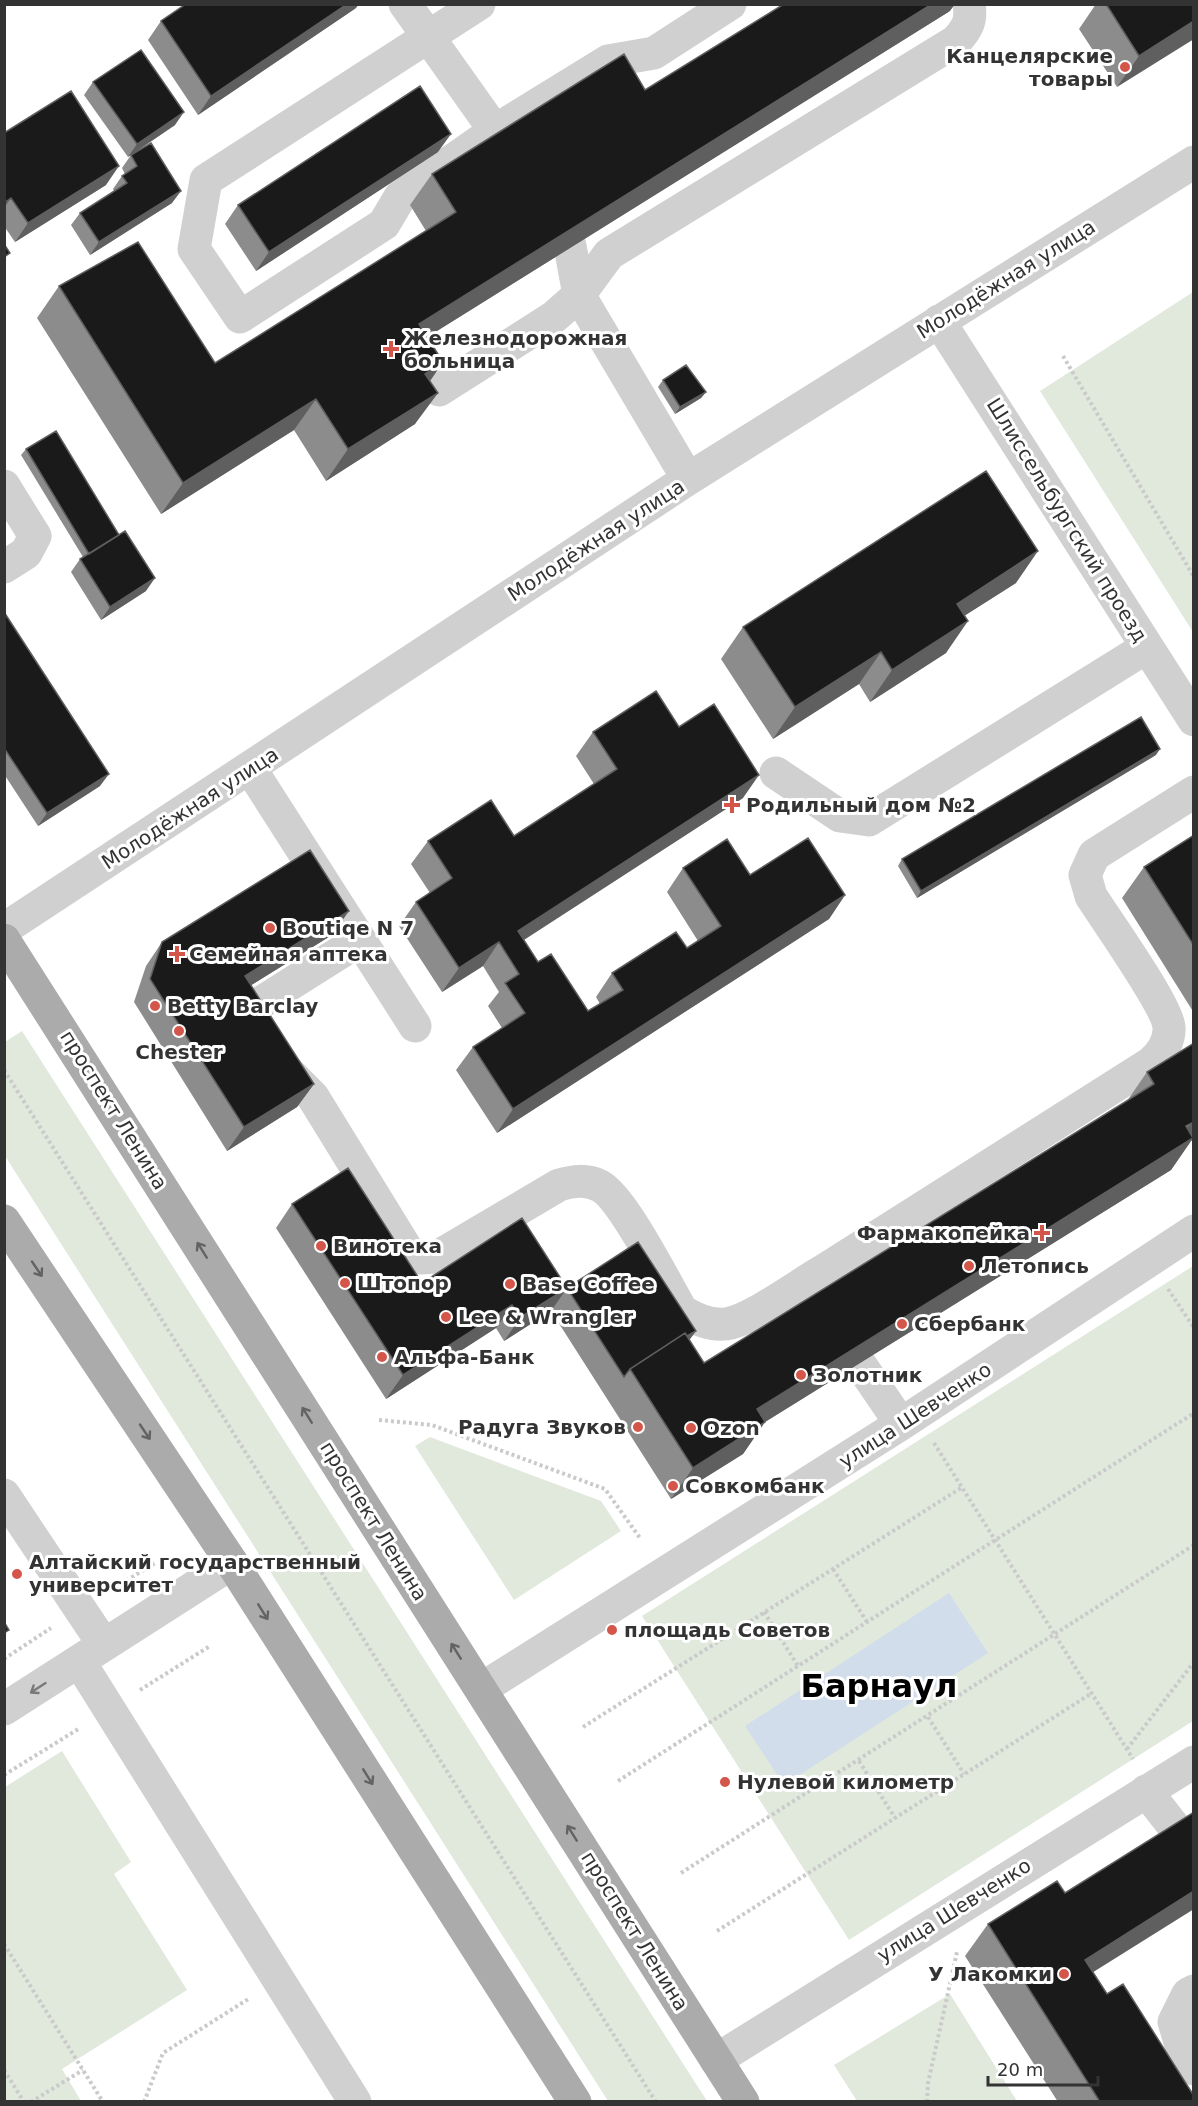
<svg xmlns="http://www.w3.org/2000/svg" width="1198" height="2106" font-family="'DejaVu Sans',sans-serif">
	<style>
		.green { fill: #e1e9dd }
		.water { fill: #d2ddeb }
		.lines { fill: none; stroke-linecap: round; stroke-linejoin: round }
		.path { stroke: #cacaca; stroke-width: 4; stroke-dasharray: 3 3; stroke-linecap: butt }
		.minor { stroke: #d0d0d0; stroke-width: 33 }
		.major { stroke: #ababab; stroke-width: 33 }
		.wall { fill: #8c8c8c }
		.shaded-wall { fill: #5f5f5f }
		.building { fill: #1a1a1a; stroke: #5f5f5f; stroke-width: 1.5 }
		.oneway { stroke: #636363 }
		.oneway2 { stroke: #7a7a7a }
		.poi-dot { fill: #d4554a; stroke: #fff; stroke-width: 2 }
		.labels { text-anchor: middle; stroke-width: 6; stroke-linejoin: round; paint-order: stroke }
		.poi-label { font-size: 20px; font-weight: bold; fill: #333; stroke: #fff; text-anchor: start }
		.street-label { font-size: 20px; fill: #333; stroke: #fff }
		.town-label { font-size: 32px; font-weight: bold; fill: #000; stroke: #fff }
	</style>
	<rect width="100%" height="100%" fill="#fff"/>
	<path class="green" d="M1193 292V632L1040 391Z
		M22 1031 707 2101H608L5 1156V1042Z
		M1193 1266V1721L849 1940 642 1616Z
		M430 1437 601 1501 621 1531 514 1600 415 1446Z
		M62 1751 131 1862 114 1874 187 1990 62 2069 81 2101H5V1787Z
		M950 1994 1017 2101H857L834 2065Z"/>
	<path class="water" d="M949 1593 988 1653 784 1785 745 1726Z"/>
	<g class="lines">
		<path class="path" d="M1063 356 1194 577
			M4 1070 656 2102
			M1168 1289 1194 1328
			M379 1420 432 1425 605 1489 640 1538
			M934 1443 1133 1759
			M833 1569 867 1622
			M111 1590 155 1563
			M764 1612 798 1666
			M4 1659 51 1628
			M140 1690 210 1646
			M928 1717 964 1774
			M583 1727 961 1488
			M1127 1749 1194 1662
			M859 1761 895 1818
			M4 1775 80 1728
			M618 1781 1194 1413
			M681 1873 1194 1545
			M717 1931 1092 1693
			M4 1944 103 2102
			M4 2070 24 2102
			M31 2102 83 2070
			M144 2102 163 2053 250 1998
			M927 2102 928 2083 957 1952"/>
		<path class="minor" d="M405 4 505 145
			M479 4 206 180 194 249 240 317 384 224 400 197 496 130 608 61 654 53 730 4
			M570 246 579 295 688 479
			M939 321 1194 720
			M439 390 554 317 579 295 609 254 956 41C967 29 972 21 969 4
			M4 486 35 536 26 553 4 567
			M250 768 360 940 257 1005 252 1016 253 1024 269 1053 313 1097 409 1253 421 1258 437 1257 559 1185C573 1181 586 1179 600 1186 623 1198 666 1284 682 1311 695 1319 710 1326 726 1324 752 1320 798 1285 823 1271L827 1305
			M776 773 840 816 869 820 1147 647
			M4 929 688 479 1194 162
			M360 940 415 1026
			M823 1271 1151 1063C1162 1053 1170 1042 1169 1027 1167 1005 1106 920 1091 896L1085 875 1094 855 1194 792
			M860 1364 901 1424
			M4 1495 104 1645
			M79 1661 355 2102
			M481 1689 901 1424 1194 1231
			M4 1709 232 1563
			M1146 1791 1182 1837
			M1194 1991 1188 1994 1174 2022 1184 2055 1194 2069
			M716 2060 1194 1762"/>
		<path class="major" d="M4 940 743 2102
			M4 1221 232 1563 575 2102"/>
	</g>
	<path class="wall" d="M1096 4H1194L1117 87 1079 29Z
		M356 8 198 115 148 40 161 21Z
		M950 11 427 337 443 362 430 381 415 424 326 481 294 430 161 514 37 318 59 286 215 363 426 231 410 205 432 174 645 90Z
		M93 82 175 125 128 157 84 95Z
		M4 133 106 185 15 242 4 226Z
		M438 152 256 271 225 224 238 205Z
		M131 155 172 203 90 255 71 225 80 213 114 191 113 189 122 176 125 174 122 168Z
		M663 380 706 392 701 398 675 414 658 387Z
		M26 449 146 591 101 620 71 572 80 559 83 557 21 455Z
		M1016 583 964 616 946 653 870 702 859 684 773 739 721 659 743 627Z
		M4 612 100 786 38 826 4 774Z
		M679 727 743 798 524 940 538 962 588 1011 600 1004 596 997 612 973 687 948 698 941 667 892 683 868 750 875 845 895 829 919 497 1133 456 1070 473 1047 502 1028 488 1006 499 992 483 966 442 992 399 926 416 902 430 893 411 864 428 841 514 836 594 784 576 756 593 732Z
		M1156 755 917 898 898 866 902 859Z
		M1194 835V1013L1122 898 1144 867Z
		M332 935 251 985 314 1084 297 1107 227 1151 134 1002 146 966 162 942Z
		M1147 1072 1191 1141 1171 1170 765 1422 743 1454 671 1499 551 1311 504 1341 496 1328 386 1399 276 1228 292 1204 422 1283 567 1288 696 1331 689 1340 704 1363 1127 1101Z
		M1065 1893 1093 1972 1107 1994 1194 2102H1058L965 1956 988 1924Z"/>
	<path class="shaded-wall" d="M347 4H359L356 8 198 115 211 96Z
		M932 4H955L950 11 397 356 419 324Z
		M1194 21V39L1117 87 1139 56Z
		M184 112 175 125 128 157 137 144Z
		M451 134 438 152 256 271 269 252Z
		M119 166 106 185 15 242 28 223Z
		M181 191 172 203 90 255 99 242Z
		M11 198 4 208V203Z
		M443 362 421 394 425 374Z
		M706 392 701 398 675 414 680 407Z
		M438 393 415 424 326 481 348 449Z
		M316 399 294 430 161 514 183 483Z
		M1038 551 1016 583 934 635 957 604Z
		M155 578 146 591 101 620 110 607Z
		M968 621 946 653 870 702 892 670Z
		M881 652 859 684 773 739 795 707Z
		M1160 749 1156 755 917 898 921 891Z
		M109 774 100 786 38 826 47 813Z
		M759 775 743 798 505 952 518 931Z
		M845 895 829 919 497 1133 513 1109Z
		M349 911 332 935 229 999 245 976Z
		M499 942 483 966 442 992 459 968Z
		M314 1084 297 1107 227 1151 244 1127Z
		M1194 1122V1139L1191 1141 1171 1170 765 1422 743 1454 671 1499 693 1468 757 1409Z
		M567 1288 551 1311 504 1341 521 1317Z
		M512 1305 496 1328 386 1399 403 1375Z
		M696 1331 679 1354 632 1372Z
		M1194 1891V1909L1063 1991 1085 1960Z"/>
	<path class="building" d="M186 4H347L211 96 161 21Z
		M784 4H932L419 324 443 362 425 374 438 393 348 449 316 399 183 483 59 286 138 242 215 363 456 212 432 174 624 54 645 90Z
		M1106 4H1194V21L1139 56Z
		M141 50 184 112 137 144 93 82Z
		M420 86 451 134 269 252 238 205Z
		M71 91 119 166 28 223 11 198 4 203V133Z
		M151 143 181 191 99 242 80 213 127 183 122 176 137 166 131 155Z
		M4 244 10 253 4 257Z
		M686 365 706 392 680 407 663 380Z
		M56 431 119 535 89 554 26 449Z
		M986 471 1038 551 957 604 968 621 892 670 881 652 795 707 743 627Z
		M125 531 155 578 110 607 80 559Z
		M4 612 109 774 47 813 4 748Z
		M656 691 679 727 714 704 759 775 518 931 538 962 551 954 588 1011 623 990 612 973 676 932 687 948 721 926 683 868 727 839 750 875 808 838 845 895 513 1109 473 1047 525 1013 505 983 519 974 499 942 459 968 416 902 452 878 428 841 491 800 514 836 617 769 593 732Z
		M1141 717 1160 749 921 891 902 859Z
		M1194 835V946L1144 867Z
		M310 850 349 911 245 976 314 1084 244 1127 150 979 162 942Z
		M1194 1043V1122L1186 1126 1193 1138 757 1409 765 1422 693 1468 630 1369 685 1333 704 1363 1154 1084 1147 1072Z
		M348 1168 422 1283 522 1218 567 1288 638 1242 696 1331 687 1336 685 1333 630 1369 624 1377 567 1288 521 1317 512 1305 403 1375 292 1204Z
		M4 1622 9 1630 4 1633Z
		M1194 1812V1891L1085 1960 1107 1994 1123 1984 1194 2096V2102H1100L988 1924 1057 1881 1065 1893Z"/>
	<defs><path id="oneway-shaft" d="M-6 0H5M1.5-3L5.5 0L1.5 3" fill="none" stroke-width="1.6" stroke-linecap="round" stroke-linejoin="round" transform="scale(1.5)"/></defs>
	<g class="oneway">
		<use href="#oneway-shaft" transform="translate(202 1250) rotate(-122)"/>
		<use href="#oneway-shaft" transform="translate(37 1269) rotate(56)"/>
		<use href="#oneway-shaft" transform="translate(307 1415) rotate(-122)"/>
		<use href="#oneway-shaft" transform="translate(145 1432) rotate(56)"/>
		<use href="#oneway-shaft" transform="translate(263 1612) rotate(58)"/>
		<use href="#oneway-shaft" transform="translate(456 1651) rotate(-122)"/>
		<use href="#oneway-shaft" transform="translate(368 1777) rotate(58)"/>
		<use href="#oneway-shaft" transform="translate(572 1833) rotate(-122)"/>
	</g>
	<use class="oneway2" href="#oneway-shaft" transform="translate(38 1688) rotate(147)"/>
	<g class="poi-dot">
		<circle cx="1125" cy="67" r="6"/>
		<path d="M388 340h6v6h6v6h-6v6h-6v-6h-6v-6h6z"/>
		<path d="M729 796h6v6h6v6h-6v6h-6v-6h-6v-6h6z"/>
		<circle cx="270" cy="928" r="6"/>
		<path d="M174 945h6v6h6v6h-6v6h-6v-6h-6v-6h6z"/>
		<circle cx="155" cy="1006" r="6"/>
		<circle cx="179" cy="1031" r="6"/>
		<path d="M1039 1224h6v6h6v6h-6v6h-6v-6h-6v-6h6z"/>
		<circle cx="321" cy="1246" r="6"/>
		<circle cx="969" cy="1266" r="6"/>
		<circle cx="345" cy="1283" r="6"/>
		<circle cx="510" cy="1284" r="6"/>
		<circle cx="446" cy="1317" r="6"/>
		<circle cx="902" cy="1324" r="6"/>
		<circle cx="382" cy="1357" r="6"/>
		<circle cx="801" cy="1375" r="6"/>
		<circle cx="638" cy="1427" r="6"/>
		<circle cx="691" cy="1428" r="6"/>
		<circle cx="673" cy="1486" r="6"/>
		<circle cx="17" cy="1574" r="6"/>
		<circle cx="612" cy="1630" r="6"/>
		<circle cx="725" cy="1782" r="6"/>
		<circle cx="1064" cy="1974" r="6"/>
	</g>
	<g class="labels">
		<g class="poi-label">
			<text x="1113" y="63" text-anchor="end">Канцелярские<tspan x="1113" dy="23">товары</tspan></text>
			<text x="404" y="345">Железнодорожная<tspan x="404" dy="23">больница</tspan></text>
			<text x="746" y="812">Родильный дом №2</text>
			<text x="282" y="935">Boutiqe N 7</text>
			<text x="189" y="961">Семейная аптека</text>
			<text x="167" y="1013">Betty Barclay</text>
			<text x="179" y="1059" text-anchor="middle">Chester</text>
			<text x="1030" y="1240" text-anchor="end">Фармакопейка</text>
			<text x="333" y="1253">Винотека</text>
			<text x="981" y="1273">Летопись</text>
			<text x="357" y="1290">Штопор</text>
			<text x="522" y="1291">Base Coffee</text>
			<text x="458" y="1324">Lee &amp; Wrangler</text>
			<text x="914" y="1331">Сбербанк</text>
			<text x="394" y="1364">Альфа-Банк</text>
			<text x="813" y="1382">Золотник</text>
			<text x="626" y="1434" text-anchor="end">Радуга Звуков</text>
			<text x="703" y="1435">Ozon</text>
			<text x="685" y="1493">Совкомбанк</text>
			<text x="29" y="1569">Алтайский государственный<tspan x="29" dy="23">университет</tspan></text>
			<text x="624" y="1637">площадь Советов</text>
			<text x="737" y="1789">Нулевой километр</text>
			<text x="1052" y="1981" text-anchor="end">У Лакомки</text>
		</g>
		<g class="street-label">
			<text transform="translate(1006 279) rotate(-32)" y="7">Молодёжная улица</text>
			<text transform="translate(1067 520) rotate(58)" y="7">Шлиссельбургский проезд</text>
			<text transform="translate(596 540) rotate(-33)" y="7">Молодёжная улица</text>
			<text transform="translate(190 808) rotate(-33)" y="7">Молодёжная улица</text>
			<text transform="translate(114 1110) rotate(58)" y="7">проспект Ленина</text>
			<text transform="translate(915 1415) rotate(-33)" y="7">улица Шевченко</text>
			<text transform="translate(374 1521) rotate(58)" y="7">проспект Ленина</text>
			<text transform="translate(954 1910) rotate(-32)" y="7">улица Шевченко</text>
			<text transform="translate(635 1931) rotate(58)" y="7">проспект Ленина</text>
		</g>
		<g class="town-label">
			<text x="879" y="1697">Барнаул</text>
		</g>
	</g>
	<rect width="1198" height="2106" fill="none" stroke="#333333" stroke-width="12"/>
	<path d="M988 2076v9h110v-9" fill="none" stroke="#333333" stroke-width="3"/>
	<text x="997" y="2076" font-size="18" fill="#333333" stroke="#ffffff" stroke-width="4.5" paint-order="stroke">20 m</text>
</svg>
